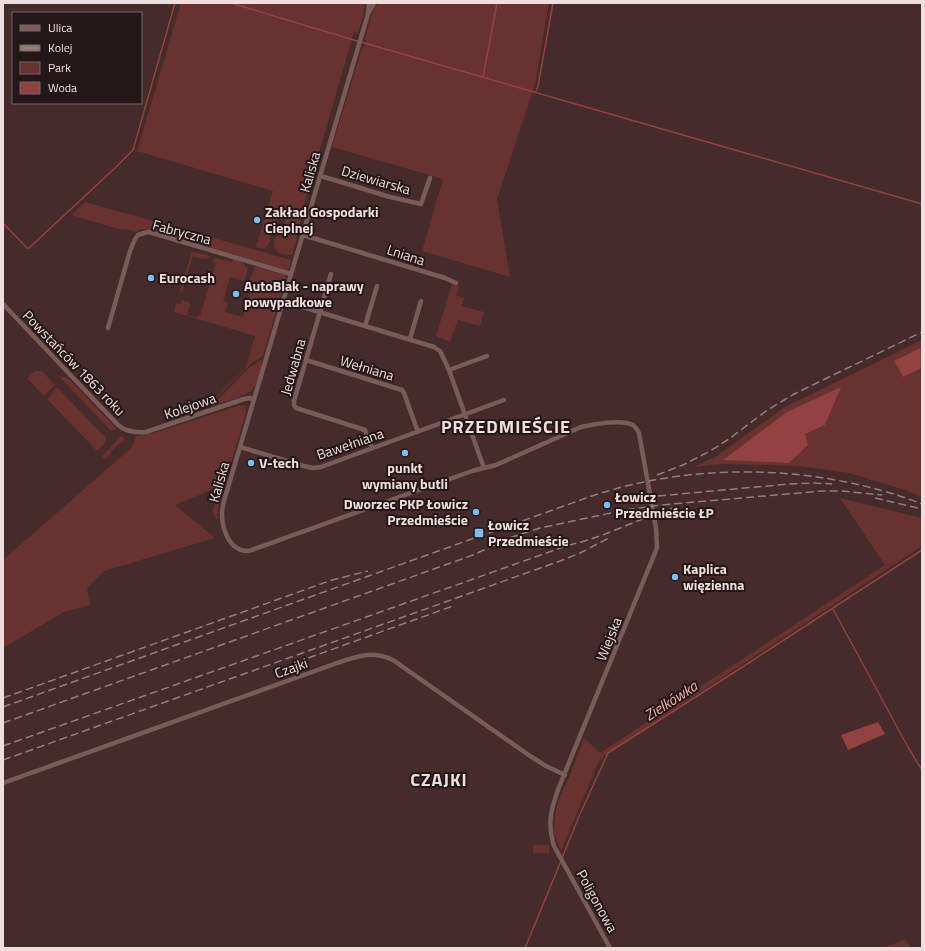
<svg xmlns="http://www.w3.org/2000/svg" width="925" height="951" font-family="'Titillium Web',sans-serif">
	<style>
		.green { fill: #683231; fill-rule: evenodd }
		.water { fill: #924241 }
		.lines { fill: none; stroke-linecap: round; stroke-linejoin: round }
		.stream { stroke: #924241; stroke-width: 1.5 }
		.minor { stroke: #795c5a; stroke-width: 4.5 }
		.rail { stroke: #947e7d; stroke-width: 1.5; stroke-dasharray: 8 4; stroke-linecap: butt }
		.poi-dot { fill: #78bff7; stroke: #231717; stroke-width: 1.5 }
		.labels { text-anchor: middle; stroke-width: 4; stroke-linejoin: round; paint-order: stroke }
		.street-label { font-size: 14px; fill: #efdedd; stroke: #231717 }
		.poi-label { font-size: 14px; font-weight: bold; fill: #efdedd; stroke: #231717; text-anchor: start }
		.water-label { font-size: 15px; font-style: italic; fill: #f8b1ae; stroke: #231717 }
		.district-label { font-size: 18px; font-weight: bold; letter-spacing: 1px; fill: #efdedd; stroke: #231717 }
	</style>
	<rect width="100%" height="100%" fill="#452b2a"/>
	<path class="green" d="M181 3H365L363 17 357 35 355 30 352 39 305 201 296 242 292 255C286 255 276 254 274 247 273 243 275 239 276 236L280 237 289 209 281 206 268 246 264 249 256 247 273 191 137 151Z
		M380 3H549L535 84 497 199 510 277 422 251 443 179 332 147 362 48 364 47 366 39 365 38 374 7Z
		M85 202 157 222H160L161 219 167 224 175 227 291 260 289 269 286 270 145 229H141L136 232 126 229 122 230 71 215Z
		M192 251 210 256 209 258 203 259 193 256 182 292 180 291Z
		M214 258 231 262 233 259C238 261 244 261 246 267H248L245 281 230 277 223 302 228 303 225 312 243 317 253 284 249 282 255 267H259L285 275 286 278 263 356 253 362 212 402 205 405V404L210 402 246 368 255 336 174 312 176 303 180 304 182 300 189 302 190 304 187 315 197 318 198 315 200 316 216 263 212 261Z
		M452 284 459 286 456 295 464 298 462 306 484 312 480 326 458 320 450 342 436 336Z
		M922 340V347L894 361 903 377 922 368V497L905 490 849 473 799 466 722 464 693 467 715 457 785 407ZM840 388 825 425 804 434Z
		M261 360 262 361C260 369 259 381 254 388 249 396 221 403 211 406L210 405 214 404 249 368 253 365Z
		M35 371H42L55 385 44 396 27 378Z
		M59 375 63 378 64 377 68 378 115 427V429L114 430 111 431 59 376Z
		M57 387 106 438 105 443 97 451 47 399 54 392 53 391Z
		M241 405 245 406 246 412 219 504 217 515 218 519H216L213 511 219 487 175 505 215 538 104 571 87 588 90 605 64 612 3 648V560L131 448 136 436 145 435 157 432Z
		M122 435 125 439 111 451V454L105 459 102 456Z
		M840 498 922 518V546L632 737 603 757 599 761 561 851 554 833 555 815 558 801 568 780 584 738 600 753 885 565Z
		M533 845H549V853H533Z
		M906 939 910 948H883Z"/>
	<path class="water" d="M922 347V368L903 377 894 361Z
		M841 387 825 425 805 434 808 445 789 463 723 460 787 412Z
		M878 722 885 734 848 750 841 735Z"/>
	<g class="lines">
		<path class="stream" d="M231 3 354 40 922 204
			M483 77 497 3
			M536 91 538 86 553 3
			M3 223 27 248H29L115 168 133 150 175 3
			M833 609 909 749 922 770
			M562 858 580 814 608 753 744 666 922 550
			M525 948 561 861"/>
		<path class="minor" d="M374 3 368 14 224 501C223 505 222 509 222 514 222 530 230 552 249 551L472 471 496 465 581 427C593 424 622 419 633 425 636 427 637 430 639 433L656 528 657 548 559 787C551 809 547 823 554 846L610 948
			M368 12 369 3
			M321 176 390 197 421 204 430 178
			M303 235 445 278 456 283
			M331 274 294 401V405L296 408 365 430 372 448
			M283 301 434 347 440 351 449 370 484 468
			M3 304 118 425C126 432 135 433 146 432L244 399 250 398 254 400
			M365 326 377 286
			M108 328 130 251 135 239 138 235 144 233 149 232 291 274
			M410 339 421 301
			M306 360 402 390 404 393 418 432
			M449 370 487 356
			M240 447 304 466 313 468 321 467 504 400
			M3 783 337 663C358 656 371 650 393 660L530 756 546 766 565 775"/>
		<path class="rail" d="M657 475 683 465 710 451 729 439 766 411 794 394 922 332
			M658 496 789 484 815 483 832 484
			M875 498 922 509
			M297 662 453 606
			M3 698 332 580 368 571
			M3 707 589 497C693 461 819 464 922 504
			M3 723 473 555 512 537 540 528 625 510 661 505 822 491H842L882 495
			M3 746 569 545C606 537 639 518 676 507
			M3 760 560 561 580 553 609 538"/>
	</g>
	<g class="poi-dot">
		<circle cx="257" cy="220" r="4"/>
		<circle cx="151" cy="278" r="4"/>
		<circle cx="236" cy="294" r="4"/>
		<circle cx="405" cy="453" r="4"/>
		<circle cx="251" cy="463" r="4"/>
		<circle cx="607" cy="505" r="4"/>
		<circle cx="476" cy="512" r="4"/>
		<rect x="474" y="528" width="10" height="10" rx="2"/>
		<circle cx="675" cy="577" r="4"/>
	</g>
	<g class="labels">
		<g class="street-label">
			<text transform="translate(310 172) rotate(-74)" y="5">Kaliska</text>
			<text transform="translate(376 180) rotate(16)" y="5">Dziewiarska</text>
			<text transform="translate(182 232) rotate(15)" y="5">Fabryczna</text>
			<text transform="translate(406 255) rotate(18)" y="5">Lniana</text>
			<text transform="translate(74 363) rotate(46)" y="5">Powstańców 1863 roku</text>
			<text transform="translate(293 367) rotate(-74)" y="5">Jedwabna</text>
			<text transform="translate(367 368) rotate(17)" y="5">Wełniana</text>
			<text transform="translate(190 406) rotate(-19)" y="5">Kolejowa</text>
			<text transform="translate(350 444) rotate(-19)" y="5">Bawełniana</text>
			<text transform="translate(219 482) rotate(-74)" y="5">Kaliska</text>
			<text transform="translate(609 639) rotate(-68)" y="5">Wiejska</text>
			<text transform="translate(291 668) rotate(-20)" y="5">Czajki</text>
			<text transform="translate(597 901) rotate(61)" y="5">Poligonowa</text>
		</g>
		<g class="poi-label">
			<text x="265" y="217">Zakład Gospodarki<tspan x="265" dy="16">Cieplnej</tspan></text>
			<text x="159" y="283">Eurocash</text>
			<text x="244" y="291">AutoBlak - naprawy<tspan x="244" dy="16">powypadkowe</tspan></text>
			<text x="259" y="468">V-tech</text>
			<text x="405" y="473" text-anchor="middle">punkt<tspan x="405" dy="16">wymiany butli</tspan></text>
			<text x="615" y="502">Łowicz<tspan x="615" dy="16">Przedmieście ŁP</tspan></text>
			<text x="468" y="509" text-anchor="end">Dworzec PKP Łowicz<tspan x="468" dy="16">Przedmieście</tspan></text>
			<text x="488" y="530">Łowicz<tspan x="488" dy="16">Przedmieście</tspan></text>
			<text x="683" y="574">Kaplica<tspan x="683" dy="16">więzienna</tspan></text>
		</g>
		<g class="water-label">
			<text transform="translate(671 701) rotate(-33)" y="5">Zielkówka</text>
		</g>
		<g class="district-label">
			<text x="506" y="433">PRZEDMIEŚCIE</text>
			<text x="439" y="786">CZAJKI</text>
		</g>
	</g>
	<rect width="925" height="951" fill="none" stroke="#efdedd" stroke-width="8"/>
	<rect x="12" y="12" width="130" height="92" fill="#231717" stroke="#756766"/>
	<rect x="20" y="25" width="20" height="6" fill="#795c5a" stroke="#756766"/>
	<text x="48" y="32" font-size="12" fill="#efdedd">Ulica</text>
	<rect x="20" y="45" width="20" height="6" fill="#947e7d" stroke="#756766"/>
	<text x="48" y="52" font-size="12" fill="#efdedd">Kolej</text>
	<rect x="20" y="62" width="20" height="12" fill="#683231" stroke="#756766"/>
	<text x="48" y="72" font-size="12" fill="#efdedd">Park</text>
	<rect x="20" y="82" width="20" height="12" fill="#924241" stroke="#756766"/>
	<text x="48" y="92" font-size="12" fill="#efdedd">Woda</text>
</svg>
